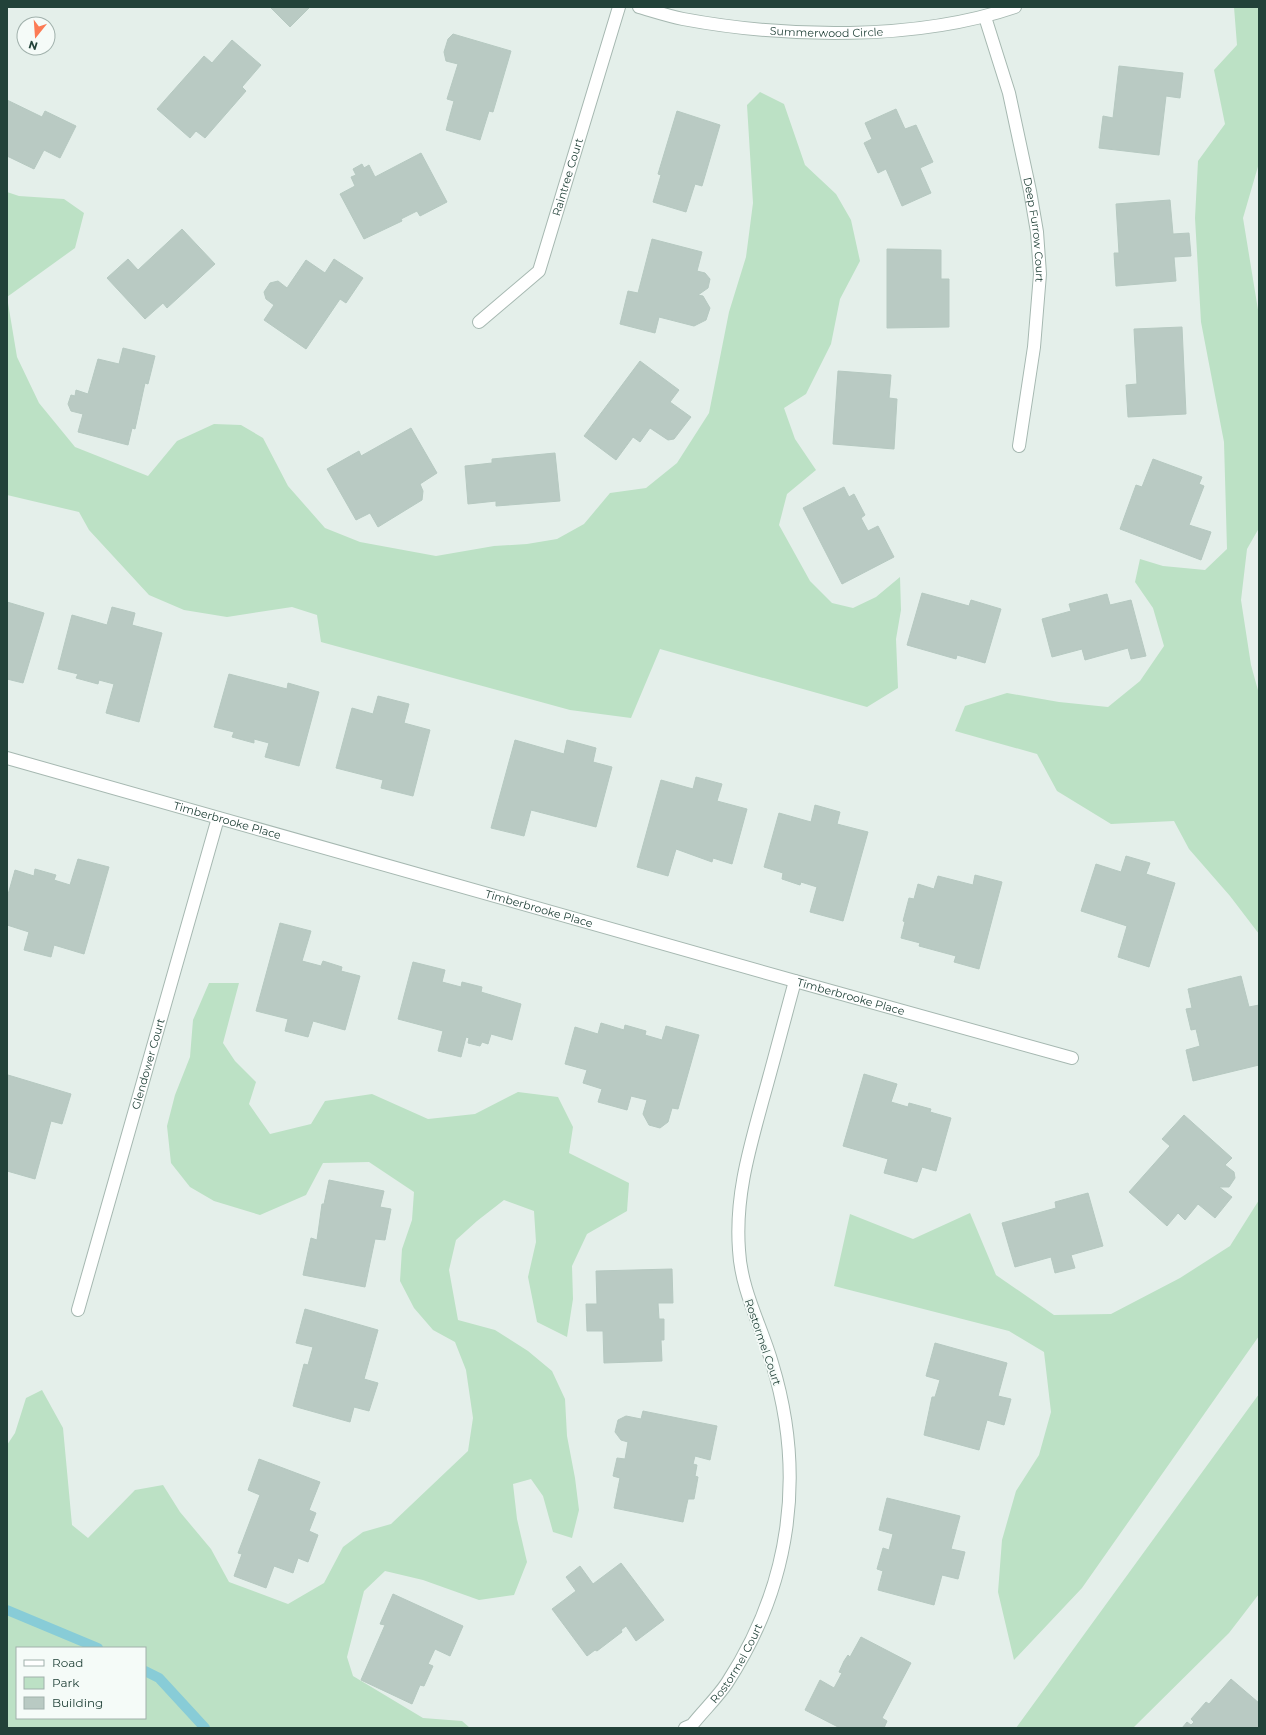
<svg xmlns="http://www.w3.org/2000/svg" width="1266" height="1735" font-family="Montserrat,sans-serif">
	<style>
		.green { fill: #bce1c5; fill-rule: evenodd }
		.lines { fill: none; stroke-linecap: round; stroke-linejoin: round }
		.stream { stroke: #88ccd7; stroke-width: 10 }
		.building { fill: #b9cac3; stroke: #b6c9c1 }
		.minor-casing { stroke: #a6b8b1; stroke-width: 14 }
		.minor { stroke: #fff; stroke-width: 12 }
		.labels { text-anchor: middle; stroke-width: 3.5; stroke-linejoin: round; paint-order: stroke }
		.street-label { font-size: 11px; fill: #224239; stroke: #f5fbf8 }
	</style>
	<rect width="100%" height="100%" fill="#e4efea"/>
	<path class="green" d="M1234 7H1259V163L1243 218 1259 316V528L1247 549 1241 600 1251 665 1259 694V934L1230 896 1189 849 1174 821 1111 824 1057 791 1037 754 955 731 965 706 1007 693 1059 702 1108 707 1140 681 1164 646 1153 608 1135 582 1140 559 1163 566 1205 570 1227 549 1224 442 1201 322 1195 218 1198 161 1225 124 1214 70 1237 45Z
		M760 92 784 104 805 165 836 194 851 220 860 261 840 299 831 344 806 394 784 408 795 439 816 470 787 494 779 525 810 581 832 603 853 608 876 597 900 577 901 610 896 639 898 688 867 707 660 649 631 718 570 710 321 642 317 615 292 607 227 617 184 610 149 595 89 530 79 512 7 495V192L19 196 64 199 84 213 75 248 7 297 17 357 39 403 75 447 148 476 177 441 214 424 241 425 263 438 288 486 325 528 360 542 436 556 494 546 527 544 557 539 584 524 610 493 646 488 677 463 709 413 729 312 746 257 753 203 747 105Z
		M209 983H239L223 1043 235 1061 256 1082 249 1104 270 1134 311 1124 325 1101 372 1094 428 1119 475 1114 518 1092 558 1097 573 1127 569 1153 629 1183 627 1211 587 1234 572 1266 573 1299 567 1337 537 1322 528 1277 536 1242 534 1211 504 1200 477 1221 456 1240 449 1270 458 1320 495 1330 528 1351 552 1371 565 1399 567 1436 575 1478 579 1510 572 1538 553 1532 543 1496 531 1479 513 1484 517 1519 527 1562 514 1595 479 1600 423 1580 385 1571 364 1591 347 1657 353 1676 423 1718 462 1721 470 1728H7V1445L15 1433 26 1398 42 1390 63 1428 72 1525 88 1538 135 1490 163 1485 180 1512 211 1549 229 1582 288 1604 324 1583 343 1547 363 1532 391 1524 468 1451 473 1418 466 1370 455 1342 433 1330 414 1308 400 1281 402 1249 412 1220 414 1192 369 1162 323 1163 306 1195 260 1215 214 1201 190 1187 171 1163 167 1126 175 1095 190 1057 193 1020ZM17 1648H145V1718H17Z
		M1259 1200V1336L1082 1588 1014 1660 998 1592 1002 1540 1016 1491 1039 1455 1051 1412 1044 1352 1009 1331 834 1286 850 1214 913 1239 970 1213 996 1275 1054 1315 1111 1314 1180 1278 1230 1246Z
		M1259 1394V1594L1229 1633 1133 1728H1016Z"/>
	<g class="lines">
		<path class="stream" d="M7 1610 98 1648
			M145 1671 159 1678 205 1728"/>
	</g>
	<path class="building" d="M270 7H310L290 27Z
		M453 34 511 51 493 112 489 111 480 140 446 130 454 101 447 99 458 64 446 61 444 52 448 39Z
		M232 40 261 65 242 87 246 91 205 138 196 131 190 138 157 109 204 56 212 63Z
		M1119 66 1183 73 1180 98 1166 96 1159 155 1099 148 1103 116 1113 118Z
		M7 100 42 117 45 111 76 126 60 158 44 150 34 169 7 156Z
		M896 109 905 129 916 125 933 162 920 168 931 193 902 206 886 169 878 173 864 143 872 139 865 123Z
		M677 111 720 125 702 186 695 184 686 212 653 202 661 175 658 174Z
		M421 153 447 202 420 216 417 211 401 219 402 221 364 239 340 194 355 186 351 177 356 175 353 169 362 164 364 168 369 165 375 177Z
		M1170 200 1173 234 1189 233 1191 256 1174 257 1176 281 1116 286 1114 253H1119L1116 204Z
		M182 229 215 264 167 308 163 303 145 319 107 278 128 259 138 270Z
		M652 239 702 252 697 271 705 273 710 279 708 288 698 295 703 296 710 308 706 320 694 326 659 317 655 333 620 324 628 291 638 293Z
		M887 249 941 250V279H949V327L887 328Z
		M334 259 363 278 346 303 340 299 306 349 264 320 274 305 266 299 264 292 270 283 278 281 287 288 306 260 325 273Z
		M1182 327 1186 414 1128 417 1126 385 1137 384 1134 329Z
		M123 348 155 356 148 384 145 383 135 429 132 428 128 445 78 432 83 414 71 411 68 404 71 395 75 396 76 390 88 394 98 359 119 364Z
		M640 361 679 390 670 402 691 417 674 439 668 440 650 428 640 442 633 437 616 460 584 436Z
		M838 371 891 375 889 398 897 399 894 449 833 444Z
		M411 428 437 473 420 484 423 491 422 500 378 527 370 513 356 520 327 469 359 451 361 456Z
		M555 453 560 501 496 506V501L468 504 465 466 492 463V459Z
		M1153 459 1202 477 1199 484 1204 486 1189 525 1211 532 1201 560 1120 529 1136 485 1142 487Z
		M844 487 849 497 854 494 865 515 861 518 868 531 878 526 894 557 842 584 803 508Z
		M922 593 969 606 971 600 1001 609 985 663 957 655 956 659 907 645Z
		M1107 594 1110 605 1131 600 1146 656 1131 659 1128 648 1085 660 1082 649 1052 657 1042 619 1071 611 1069 604Z
		M7 602 44 613 23 683 7 679Z
		M112 607 135 613 132 625 162 633 139 722 106 713 114 684 99 680 98 684 76 678 78 674 58 669 72 615 107 625Z
		M229 674 287 689 288 683 319 692 299 766 265 757 269 743 254 739V743L232 737 234 732 214 727Z
		M378 696 409 704 404 723 430 730 413 796 381 788 383 780 336 768 352 708 373 714Z
		M515 740 564 754 567 740 596 748 593 762 612 767 596 827 531 810 524 836 491 828Z
		M696 777 722 784 717 801 747 809 732 864 713 858 712 862 676 849 668 876 637 867 661 780 693 789Z
		M815 805 840 812 837 824 868 832 843 921 810 912 817 887 801 882 800 885 782 879 783 873 764 867 779 813 811 822Z
		M1126 856 1150 863 1146 874 1175 883 1149 967 1118 957 1127 926 1081 911 1096 864 1121 872Z
		M78 859 109 867 84 954 54 945 51 957 24 950 29 932 7 925V898L15 870 34 876 35 869 56 875 54 880 70 885Z
		M975 875 1002 882 979 969 954 962 956 956 919 946 920 943 901 938 905 922 903 921 909 898 914 899 918 884 934 889 938 876 973 885Z
		M280 923 311 931 302 961 321 966 323 961 342 967 341 971 360 976 345 1030 313 1021 308 1037 285 1031 288 1019 256 1011Z
		M413 962 445 970 442 982 461 987 462 982 482 987 481 992 521 1004 512 1040 491 1034 488 1044 482 1042 480 1046 468 1043 469 1038 466 1037 461 1057 438 1051 443 1031 398 1019Z
		M1241 976 1249 1007 1259 1005V1065L1193 1081 1186 1050 1200 1046 1196 1029 1191 1030 1186 1009 1192 1008 1188 989Z
		M601 1023 624 1030 625 1025 646 1031 645 1035 662 1040 666 1026 699 1035 678 1109 672 1108 668 1122 660 1128 649 1125 643 1114 647 1100 631 1096 627 1110 598 1102 602 1089 583 1083 587 1070 565 1064 575 1027 598 1034Z
		M864 1074 897 1084 891 1102 908 1107 909 1103 931 1109 930 1112 951 1118 936 1171 922 1167 917 1182 884 1173 888 1159 843 1146Z
		M8 1075 71 1094 62 1124 51 1121 35 1179 7 1171Z
		M1184 1115 1232 1158 1225 1165 1234 1172 1235 1178 1229 1187H1219L1232 1197 1215 1218 1198 1204 1185 1220 1178 1213 1167 1226 1129 1192 1170 1146 1162 1139Z
		M329 1180 384 1191 380 1207 391 1209 385 1240 375 1239 365 1287 303 1275 311 1238 317 1240 322 1204H324Z
		M1088 1193 1103 1246 1071 1255 1075 1268 1055 1273 1051 1257 1015 1267 1002 1223 1056 1208 1055 1202Z
		M672 1269 673 1303H658L659 1319H664V1340H661L662 1361 604 1363 603 1331H587L586 1304H597L596 1271Z
		M305 1309 378 1330 364 1379 378 1383 369 1411 354 1407 350 1422 293 1406 304 1364 308 1365 313 1347 296 1343Z
		M935 1343 1007 1363 998 1396 1011 1399 1004 1425 987 1420 979 1450 924 1435 932 1397H935L940 1380 926 1376Z
		M643 1411 717 1426 710 1460 695 1456 693 1464 697 1465 695 1476 698 1477 694 1499H688L683 1522 614 1508 620 1478 613 1476 617 1458 625 1459 628 1442 621 1440 615 1432 618 1420 626 1416 641 1419Z
		M259 1459 320 1482 309 1510 316 1513 309 1531 318 1535 308 1562 298 1558 293 1573 274 1566 266 1588 234 1576 242 1554 238 1553 260 1495 248 1490Z
		M887 1498 960 1516 951 1549 965 1552 958 1579 942 1575 934 1605 878 1590 883 1571 877 1569 883 1548 889 1550 893 1534 879 1530Z
		M621 1563 664 1620 636 1641 626 1626 621 1630 622 1632 597 1651 595 1650 587 1656 552 1609 576 1591 566 1577 580 1566 593 1584Z
		M393 1594 463 1626 450 1656 435 1649 428 1664 433 1666 424 1686 420 1685 412 1704 361 1680 385 1625 380 1624Z
		M861 1637 911 1663 882 1718 887 1721 884 1728H840L805 1710 820 1680 834 1688 842 1673 839 1672 844 1661 848 1655 850 1657Z
		M1231 1679 1259 1703V1728H1182L1187 1722 1191 1725 1194 1722 1191 1719 1206 1702 1209 1704Z"/>
	<g class="lines">
		<g class="minor-casing">
			<g id="minor">
				<path id="s1" d="M639 7C653 11 668 16 683 19 785 38 916 41 1015 7"/>
				<path id="s2" d="M985 17 1009 93 1030 191 1037 232 1040 274 1034 347 1019 446"/>
				<path id="s3" d="M479 322 539 271 619 7"/>
				<path id="s4" d="M7 758 795 981 1072 1058"/>
				<path id="s5" d="M78 1310 218 818"/>
				<path id="s6" d="M685 1728 692 1725C703 1711 717 1698 727 1683 791 1585 806 1474 772 1363 761 1325 741 1290 739 1250 735 1197 749 1150 763 1099 774 1060 784 1021 795 981"/>
			</g>
		</g>
		<use href="#minor" class="minor"/>
	</g>
	<g class="labels">
		<g class="street-label">
			<text dy="4" stroke="none"><textPath href="#s1" startOffset="190">Summerwood Circle</textPath></text>
			<text dy="4" stroke="none"><textPath href="#s3" startOffset="177">Raintree Court</textPath></text>
			<text dy="4" stroke="none"><textPath href="#s2" startOffset="219">Deep Furrow Court</textPath></text>
			<text dy="4" stroke="none"><textPath href="#s4" startOffset="229">Timberbrooke Place</textPath></text>
			<text dy="4" stroke="none"><textPath href="#s4" startOffset="553">Timberbrooke Place</textPath></text>
			<text dy="4" stroke="none"><textPath href="#s4" startOffset="877">Timberbrooke Place</textPath></text>
			<text dy="4" stroke="none"><textPath href="#s5" startOffset="256">Glendower Court</textPath></text>
			<text transform="translate(763 1342) rotate(71)" y="4">Rostormel Court</text>
			<text dy="4" stroke="none"><textPath href="#s6" startOffset="84">Rostormel Court</textPath></text>
		</g>
	</g>
	<rect width="1266" height="1735" fill="none" stroke="#224239" stroke-width="16"/>
	<rect x="16" y="1647" width="130" height="72" fill="#f5fbf8" stroke="#a1b1ac"/>
	<rect x="24" y="1660" width="20" height="6" fill="#ffffff" stroke="#a1b1ac"/>
	<text x="52" y="1667" font-size="12" fill="#224239">Road</text>
	<rect x="24" y="1677" width="20" height="12" fill="#bce1c5" stroke="#a1b1ac"/>
	<text x="52" y="1687" font-size="12" fill="#224239">Park</text>
	<rect x="24" y="1697" width="20" height="12" fill="#b9cac3" stroke="#a1b1ac"/>
	<text x="52" y="1707" font-size="12" fill="#224239">Building</text>
	<g transform="translate(36 36) rotate(197)"><circle r="19" fill="#f5fbf8" stroke="#a1b1ac"/>
	<path d="M0-3L7 15L0 10L-7 15Z" fill="#fc7b55"/>
	<text y="-6" font-size="11" font-weight="bold" text-anchor="middle" fill="#224239">N</text>
	</g>
</svg>
